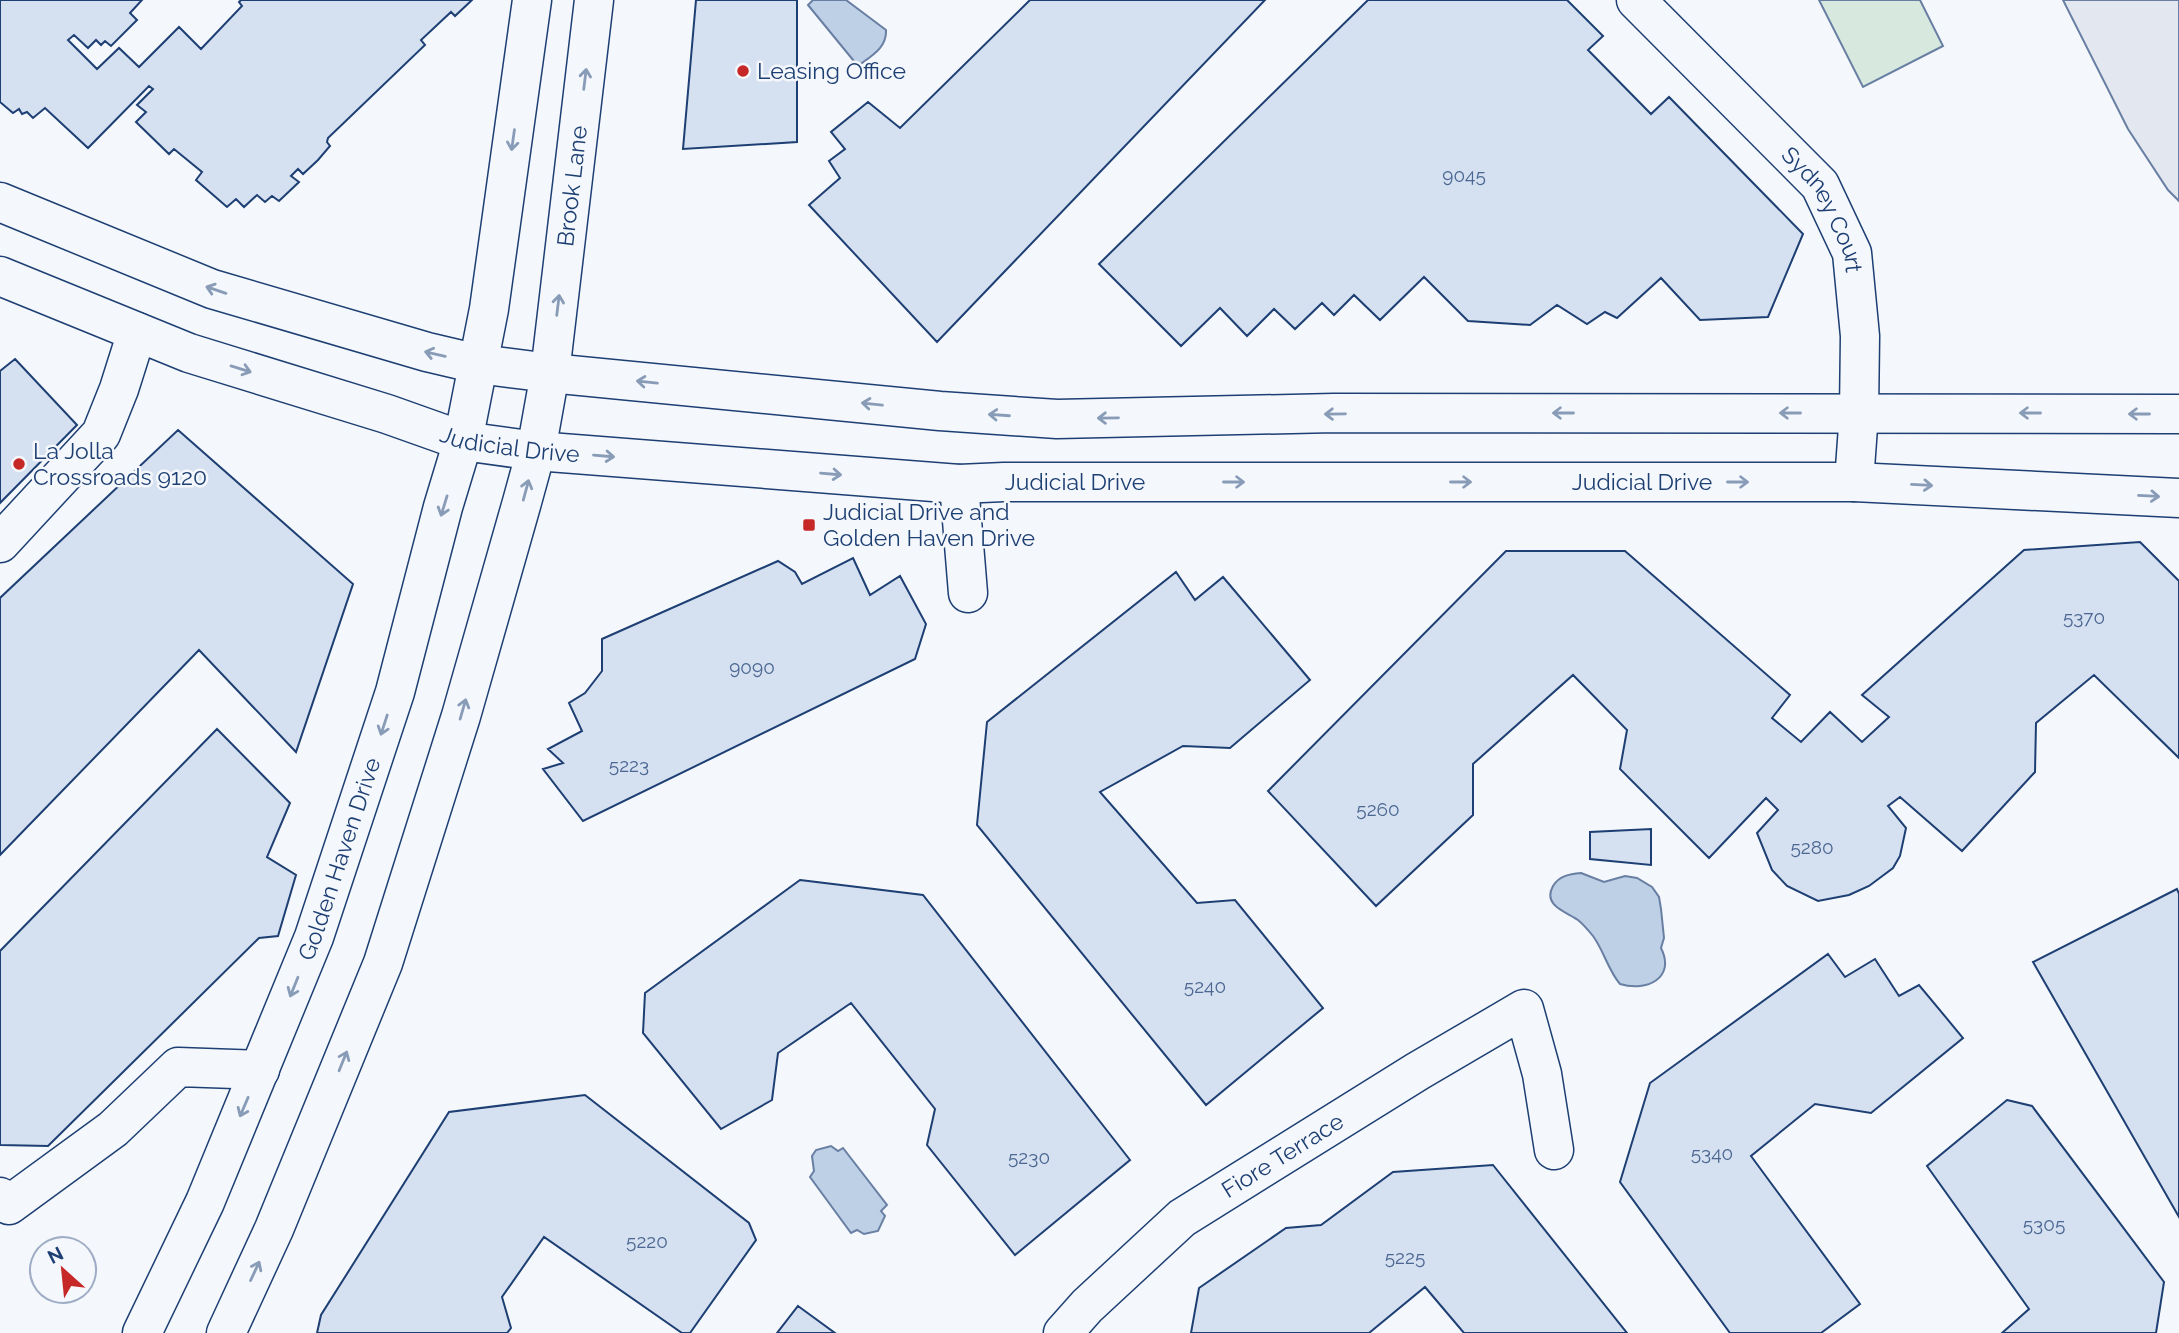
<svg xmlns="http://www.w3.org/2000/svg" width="2179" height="1333" font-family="Raleway,sans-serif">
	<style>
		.green { fill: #d7e8df; stroke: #687fa3; stroke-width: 2 }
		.parking { fill: #e3e8f0; stroke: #687fa3; stroke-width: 2 }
		.water { fill: #bed0e5; stroke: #687fa3; stroke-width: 2 }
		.building { fill: #d5e0f0; stroke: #1d3f73; stroke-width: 2 }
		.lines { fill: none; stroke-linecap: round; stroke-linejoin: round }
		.minor-casing { stroke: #1d3f73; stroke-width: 41 }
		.minor { stroke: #f4f7fb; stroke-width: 38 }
		.oneway { stroke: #889bb7 }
		.poi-dot { fill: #c62828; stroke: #f4f7fb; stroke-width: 2.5 }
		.labels { text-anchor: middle; stroke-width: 5; stroke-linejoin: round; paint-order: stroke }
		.number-label { font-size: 19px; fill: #4b6792 }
		.poi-label { font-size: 23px; fill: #1d3f73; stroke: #f4f7fb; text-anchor: start }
		.street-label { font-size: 23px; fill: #1d3f73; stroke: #f4f7fb }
	</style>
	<rect width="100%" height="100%" fill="#f4f7fb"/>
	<path class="green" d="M1819 0H1920L1943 46 1863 87Z"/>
	<path class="parking" d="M2063 0H2179V201L2168 190 2128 129Z"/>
	<path class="water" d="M813 0H846L886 30C887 48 871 56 858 66L808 5Z
		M1581 873 1604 882 1625 876 1637 878 1652 887 1659 897 1661 909 1664 938 1661 948C1676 978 1647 992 1620 984 1608 970 1604 951 1593 936 1589 931 1584 925 1578 920 1567 912 1542 906 1553 886 1559 876 1569 874 1581 873Z
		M831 1146 838 1151 843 1148 887 1205 881 1211 885 1216 878 1231 864 1234 857 1230 851 1233 810 1177 814 1171 812 1156 816 1150Z"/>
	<path class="building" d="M0 0H142L130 13 137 20 111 46 105 41 101 45 96 40 88 48 74 35 68 40 97 69 119 48 139 67 179 27 201 49 242 6 239 2 241 0H472L455 16 451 12 421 40 425 45 328 138 327 142 330 146 318 160 303 174 298 169 291 176 299 182 279 201 272 196 265 202 257 195 244 207 236 199 227 207 196 180 202 172 174 149 169 154 136 122 146 112 137 105 153 89 149 86 88 148 45 108 33 118 27 112 22 114 19 109 13 113 0 102Z
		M696 0H797V142L683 149Z
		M1030 0H1265L937 342 809 205 840 178 829 161 845 149 831 132 868 102 900 128Z
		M1368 0H1567L1603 36 1588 50 1651 114 1669 97 1803 234 1768 317 1700 320 1661 278 1617 318 1605 312 1587 324 1557 305 1530 325 1468 321 1424 277 1380 320 1354 295 1334 315 1322 303 1295 329 1274 309 1247 336 1220 308 1181 346 1099 264Z
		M15 359 77 425 0 503V371Z
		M178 430 353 584 296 752 199 650 0 855V598Z
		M2140 542 2179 581V758L2094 675 2036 723 2035 772 1962 851 1900 797 1888 806 1906 828 1900 856 1893 868 1869 886 1849 895 1818 901 1787 886 1772 870 1757 833 1778 810 1766 798 1709 858 1620 769 1627 730 1573 675 1473 764V815L1376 906 1268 791 1506 551H1625L1790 695 1772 718 1801 742 1830 712 1862 742 1889 717 1862 695 2024 550Z
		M853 558 870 595 900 576 926 624 915 659 583 821 543 769 563 763 548 749 582 731 569 703 585 693 602 671V639L778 561 795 572 802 584Z
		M1176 572 1195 600 1223 577 1310 680 1230 748 1183 746 1100 792 1197 903 1235 900 1323 1008 1206 1105 977 825 987 722Z
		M217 729 290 803 267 857 296 875 278 936 259 938 48 1146 0 1145V951Z
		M1651 829V865L1590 859V832Z
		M800 880 923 895 1130 1160 1015 1255 927 1145 935 1109 851 1003 778 1053 772 1100 721 1129 643 1033 645 993Z
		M2177 889 2179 894V1217L2033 962Z
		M1828 954 1845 977 1875 959 1899 996 1919 985 1963 1038 1871 1113 1815 1104 1751 1156 1860 1304 1821 1333H1730L1620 1182 1650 1083Z
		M585 1095 749 1223 756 1240 690 1333H682L544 1237 502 1297 511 1328 507 1333H317L321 1315 449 1112Z
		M2007 1100 2032 1106 2164 1282 2156 1333H2002L2029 1309 1927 1166Z
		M1493 1165 1627 1333H1464L1425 1287 1369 1333H1191L1199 1288 1286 1228 1321 1225 1393 1172Z
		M798 1306 835 1333H777Z"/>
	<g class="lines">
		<g class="minor-casing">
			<g id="minor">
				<path id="s1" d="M1636 0 1820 185 1852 253 1860 336 1859 413 1854 482"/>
				<path d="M0 202 212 289 427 352 478 364 550 373 940 411 1057 419 1334 413 2179 414"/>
				<path id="s2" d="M0 276 189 353 387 414 463 441 536 451 959 484 1004 482H1854L2179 498"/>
				<path d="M959 484 968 593"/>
				<path d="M0 543 101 434 119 389 137 332"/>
				<path d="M0 1197 9 1205 113 1129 178 1067 260 1070"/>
				<path id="s3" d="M142 1333 205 1202 314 937 395 692 443 507 463 441 489 309 532 0"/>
				<path id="s4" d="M226 1333 274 1229 383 963 461 716 522 502 536 451 550 373 594 0"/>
				<path id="s5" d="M1063 1333 1087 1306 1182 1218 1418 1071 1524 1009 1542 1074 1554 1150"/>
			</g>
		</g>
		<use href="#minor" class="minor"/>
	</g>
	<defs><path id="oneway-shaft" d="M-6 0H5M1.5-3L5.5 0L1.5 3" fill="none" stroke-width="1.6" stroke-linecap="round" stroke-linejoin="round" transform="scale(1.75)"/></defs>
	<g class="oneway">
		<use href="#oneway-shaft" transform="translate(585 79) rotate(-83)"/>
		<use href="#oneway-shaft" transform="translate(513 140) rotate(98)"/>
		<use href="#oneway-shaft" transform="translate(216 290) rotate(-161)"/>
		<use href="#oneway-shaft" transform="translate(558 305) rotate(-83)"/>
		<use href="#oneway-shaft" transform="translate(435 354) rotate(-167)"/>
		<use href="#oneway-shaft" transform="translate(241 369) rotate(17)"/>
		<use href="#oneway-shaft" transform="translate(647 382) rotate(-174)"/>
		<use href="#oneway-shaft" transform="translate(872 404) rotate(-174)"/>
		<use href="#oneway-shaft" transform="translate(1563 413) rotate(180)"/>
		<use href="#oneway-shaft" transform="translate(1790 413) rotate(180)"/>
		<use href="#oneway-shaft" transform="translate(2030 413) rotate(-180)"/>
		<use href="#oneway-shaft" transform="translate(1335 414) rotate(179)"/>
		<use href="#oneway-shaft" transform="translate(2139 414) rotate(-180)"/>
		<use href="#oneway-shaft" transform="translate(999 415) rotate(-176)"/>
		<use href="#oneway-shaft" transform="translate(1108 418) rotate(179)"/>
		<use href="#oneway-shaft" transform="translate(604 456) rotate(5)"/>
		<use href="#oneway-shaft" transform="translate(831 474) rotate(5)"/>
		<use href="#oneway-shaft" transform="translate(1234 482)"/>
		<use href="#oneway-shaft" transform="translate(1461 482)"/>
		<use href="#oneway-shaft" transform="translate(1738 482)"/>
		<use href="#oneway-shaft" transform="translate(1922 485) rotate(3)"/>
		<use href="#oneway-shaft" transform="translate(526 490) rotate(-75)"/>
		<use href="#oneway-shaft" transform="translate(2149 496) rotate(3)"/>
		<use href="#oneway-shaft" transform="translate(444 506) rotate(107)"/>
		<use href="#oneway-shaft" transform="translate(463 709) rotate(-74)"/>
		<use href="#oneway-shaft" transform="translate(384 725) rotate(108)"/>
		<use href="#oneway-shaft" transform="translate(294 987) rotate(112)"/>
		<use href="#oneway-shaft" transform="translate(343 1061) rotate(-68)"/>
		<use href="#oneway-shaft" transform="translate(244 1107) rotate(113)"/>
		<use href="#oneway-shaft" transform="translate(255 1271) rotate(-65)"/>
	</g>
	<g class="poi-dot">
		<circle cx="743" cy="71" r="7"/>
		<circle cx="19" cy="464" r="7"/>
		<rect x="802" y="518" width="14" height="14" rx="3.5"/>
	</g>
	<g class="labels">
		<g class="number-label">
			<text x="1464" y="182">9045</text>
			<text x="2084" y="624">5370</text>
			<text x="752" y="674">9090</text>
			<text x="629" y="772">5223</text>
			<text x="1378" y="816">5260</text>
			<text x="1812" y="854">5280</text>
			<text x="1205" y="993">5240</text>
			<text x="1712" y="1160">5340</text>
			<text x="1029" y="1164">5230</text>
			<text x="2044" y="1231">5305</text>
			<text x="647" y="1248">5220</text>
			<text x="1405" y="1264">5225</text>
		</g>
		<g class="poi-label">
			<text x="757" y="79">Leasing Office</text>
			<text x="33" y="459">La Jolla<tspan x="33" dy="26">Crossroads 9120</tspan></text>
			<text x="823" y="520">Judicial Drive and<tspan x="823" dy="26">Golden Haven Drive</tspan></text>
		</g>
		<g class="street-label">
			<text dy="8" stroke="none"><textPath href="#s4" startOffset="1204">Brook Lane</textPath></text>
			<text dy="8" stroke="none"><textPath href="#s1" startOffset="284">Sydney Court</textPath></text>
			<text dy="8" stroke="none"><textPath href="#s2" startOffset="539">Judicial Drive</textPath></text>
			<text dy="8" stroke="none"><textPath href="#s2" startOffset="1106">Judicial Drive</textPath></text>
			<text dy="8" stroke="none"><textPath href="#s2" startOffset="1673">Judicial Drive</textPath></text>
			<text dy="8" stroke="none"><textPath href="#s3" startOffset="514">Golden Haven Drive</textPath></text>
			<text dy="8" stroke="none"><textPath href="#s5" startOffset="284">Fiore Terrace</textPath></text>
		</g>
	</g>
	<g transform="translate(63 1270) rotate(333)"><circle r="33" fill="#f4f7fb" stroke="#9eadc5" stroke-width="2"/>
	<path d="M0-5L12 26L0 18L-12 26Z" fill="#c62828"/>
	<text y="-10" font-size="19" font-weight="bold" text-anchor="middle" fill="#1d3f73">N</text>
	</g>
</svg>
